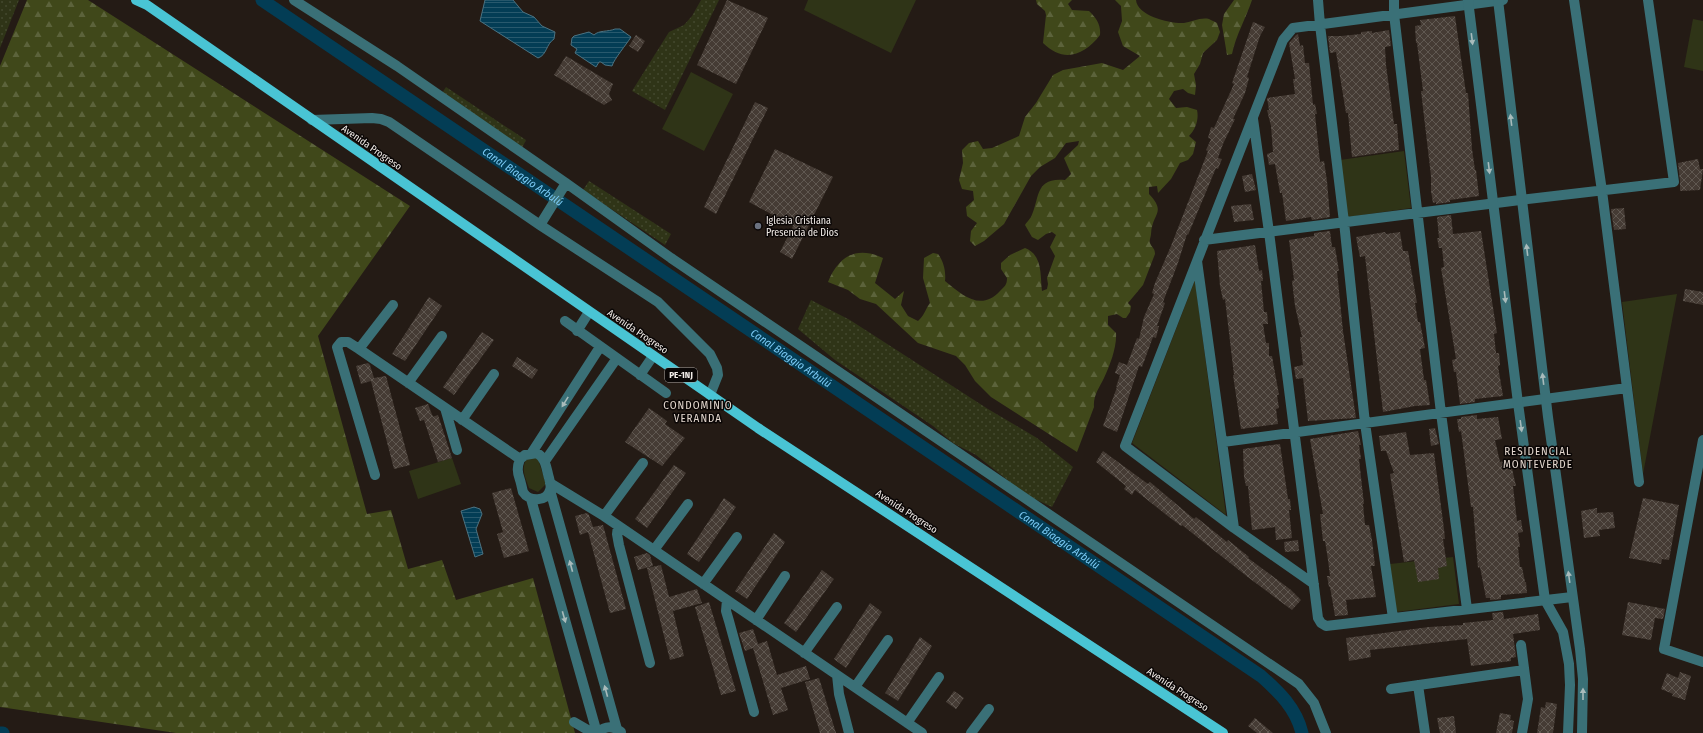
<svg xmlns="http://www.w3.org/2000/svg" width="1703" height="733" font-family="'Fira Sans Condensed',sans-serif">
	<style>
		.grass { fill: url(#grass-dots) }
		.forest { fill: url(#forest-firs) }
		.park { fill: #2f3417 }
		.water { fill: url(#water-rules); stroke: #4b7281 }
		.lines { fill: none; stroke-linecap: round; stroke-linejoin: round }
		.canal { stroke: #033d55; stroke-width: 13 }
		.building { fill: url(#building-cross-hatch) }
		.minor { stroke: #3a7077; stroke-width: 10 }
		.tertiary { stroke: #3a7077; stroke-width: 10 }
		.primary { stroke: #49c4d4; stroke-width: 10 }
		.oneway { fill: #a9bbbb }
		.worship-dot { fill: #6b7280; stroke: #0a0605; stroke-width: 1.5 }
		.labels { text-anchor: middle; stroke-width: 3; stroke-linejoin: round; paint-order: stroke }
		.shield { fill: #0a0605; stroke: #ada8a5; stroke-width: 1 }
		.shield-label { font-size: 9px; font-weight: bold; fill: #f3ede9 }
		.street-label { font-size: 10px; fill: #f3ede9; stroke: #0a0605 }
		.poi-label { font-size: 10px; fill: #f3ede9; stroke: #0a0605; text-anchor: start }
		.water-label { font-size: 11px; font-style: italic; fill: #7bcaf5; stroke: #0a0605 }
		.neighbourhood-label { font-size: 11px; letter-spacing: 1px; fill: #e3d7ce; stroke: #0a0605 }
	</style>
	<defs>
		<pattern id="grass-dots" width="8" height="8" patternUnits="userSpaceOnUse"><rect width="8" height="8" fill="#2f3417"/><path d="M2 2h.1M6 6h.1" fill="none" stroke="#43482e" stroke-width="1.8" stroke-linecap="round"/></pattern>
		<pattern id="forest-firs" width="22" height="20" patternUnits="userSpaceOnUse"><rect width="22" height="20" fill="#40481a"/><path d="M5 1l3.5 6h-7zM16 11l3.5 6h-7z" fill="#5c633b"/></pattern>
		<pattern id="water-rules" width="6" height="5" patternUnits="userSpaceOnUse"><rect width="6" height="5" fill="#033d55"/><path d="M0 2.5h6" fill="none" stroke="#28596d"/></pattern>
		<pattern id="building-cross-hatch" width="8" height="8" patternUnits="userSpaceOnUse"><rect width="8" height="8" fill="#453b34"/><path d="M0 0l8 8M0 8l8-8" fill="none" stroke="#605851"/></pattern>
	</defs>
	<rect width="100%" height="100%" fill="#241b15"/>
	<path class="grass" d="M0 0H19L0 48Z
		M701 0H719L665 110 632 91 669 32 684 25 692 16Z
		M446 87 526 140 522 148 442 93Z
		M589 181 671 234 665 245 583 190Z
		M811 300 850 320 988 409 1037 438 1073 467 1052 507 1026 495 976 455 953 443 933 426 835 360 798 329Z"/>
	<path class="forest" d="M27 0H88L410 206 318 336 367 514 391 510 408 569 442 560 456 600 533 578 575 733H176L0 707V66Z
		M1036 0H1072L1068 4 1072 10 1089 11C1096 18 1101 24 1100 35 1084 56 1063 63 1043 43L1046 15 1045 11 1037 4Z
		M1115 0H1136C1137 16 1171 24 1184 23 1191 22 1201 17 1209 19 1211 20 1215 22 1217 23L1220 32 1217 40 1203 53 1200 64 1194 74 1196 85 1195 95 1188 93 1183 89 1174 91 1169 99 1176 108 1187 107 1197 110C1199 119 1196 129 1189 136L1196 142 1193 154 1188 160 1180 163 1171 179 1158 193 1157 186 1149 187V194C1167 213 1152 213 1151 234 1151 236 1149 241 1150 243 1152 248 1155 248 1155 254L1143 285 1128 303 1131 306 1130 312 1126 318H1123L1117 314 1108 316V325L1116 333C1117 347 1110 365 1104 378 1099 388 1093 396 1094 407L1077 452 991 397 975 381 965 365 956 356 918 343 876 304 860 299 848 290 828 282C838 257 856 245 883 258L875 283 895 299 904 291 901 305 908 316 918 321C924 316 925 310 930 303L923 278 924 258 933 253 938 254C944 262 946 272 945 281 962 295 981 312 1000 291 1005 286 1007 285 1007 278L1001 269V263L1010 255 1025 248C1043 255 1040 275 1042 291L1047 289 1048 284 1047 278 1055 256 1050 247 1056 235 1052 232 1046 234 1038 240 1032 237 1025 225C1026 223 1029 220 1031 217 1040 199 1034 177 1065 180L1071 174 1064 158 1078 145 1079 141 1066 143 1055 158 1040 167 1031 176 1004 224 984 241 975 246 970 241 971 231 977 223 967 216 966 207 974 200 973 191 962 189 959 180 963 163 962 150 969 143 978 141 983 149 992 148 1019 136 1025 117 1036 103 1053 75 1063 70 1102 63 1123 70 1140 56 1123 46 1118 32 1122 21 1121 6Z
		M1234 0H1252C1246 18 1236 35 1232 54L1227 55 1222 25 1224 14Z"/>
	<path class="park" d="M808 0H916L891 53 804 10Z
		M1693 19 1703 21V71L1684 67Z
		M691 72 733 94 704 151 662 129Z
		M1404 151 1411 208 1348 217 1340 160Z
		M1195 280 1226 515 1132 443Z
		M1677 294 1643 474 1622 302Z
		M534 457 538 459 546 484 538 492 529 488C526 479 520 468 527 459Z
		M452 458 461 484 418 499 409 471Z
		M1453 557 1459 604 1396 612 1390 564Z"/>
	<path class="water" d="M485 0H513L523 12 534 17 542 26 555 32 554 39C546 44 547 55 538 58L480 21Z
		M615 29H620L631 37C626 45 614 59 612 66L605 65 601 62H599L596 67 575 53 577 49 571 45 572 38 574 36 589 32 594 35C599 30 608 32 615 29Z
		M474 507 480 509 482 514 476 529 483 554 475 557 461 511Z"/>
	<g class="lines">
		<g class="canal">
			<path id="s1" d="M262 0 1261 676C1279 692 1296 708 1302 733"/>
			<path d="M0 733H3"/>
		</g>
	</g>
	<path class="building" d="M727 0 768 18 736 84 697 65Z
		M1455 16 1466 93H1468L1472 149 1475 170H1476L1479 196 1450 200V202L1436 204V202L1433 203 1431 191V176L1421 91H1423L1417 43H1416L1415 26 1421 25 1420 20Z
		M1253 22 1265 27 1260 36 1247 77 1249 78 1245 93 1233 119H1235L1223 144 1218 158 1222 159 1218 169 1216 168 1188 235 1187 234 1178 263 1163 302 1165 303 1157 326H1159L1156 338 1153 337 1142 367 1139 366 1117 432 1103 426 1117 387H1116L1120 375 1115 373 1119 362 1127 365 1137 338 1139 339 1144 317 1154 294 1152 293 1155 283 1171 246 1208 151 1206 150 1211 139 1208 138 1211 127 1214 128 1234 84 1232 83Z
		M1389 30 1391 46 1385 47 1386 65 1394 124H1397L1399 150 1352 157 1348 113H1346L1336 52 1330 53 1328 36H1341L1361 34V32L1372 31V33Z
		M1298 34 1300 46 1303 45 1305 63H1309L1313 105 1315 104 1317 114H1315L1320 162 1324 161 1327 181 1330 217 1312 220 1311 217 1286 221 1282 193H1280L1275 164 1269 165 1267 154 1273 152 1271 126 1267 110H1269L1267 98 1295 94 1293 79H1295L1289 43 1296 35Z
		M636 35 645 41 638 52 629 46Z
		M566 56 613 84 609 94 612 100 604 105 554 75Z
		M755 102 768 108 716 214 704 207Z
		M775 149 833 177 792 259 780 252 793 226 749 202Z
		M1698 159 1700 169H1703L1700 190 1680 191V181L1678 163Z
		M1252 174 1256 190 1245 192 1242 176Z
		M1251 204 1254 220 1234 222 1231 206Z
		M1624 208 1626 229 1614 230 1611 209Z
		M1451 215 1453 234 1481 231 1497 333 1494 334 1496 353H1499L1500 365 1498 366 1503 396 1475 399V402L1460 404 1456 372H1454L1452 360 1456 359 1441 268 1444 267 1442 248H1439L1437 238H1439L1437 217Z
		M1330 231 1332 247H1335L1339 271H1337L1343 331 1356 418 1308 421 1303 378 1296 379 1294 367 1303 365 1300 337H1302L1295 306 1292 281 1294 280 1289 240 1314 236V233Z
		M1385 232 1386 234 1400 232 1403 251H1408L1417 303H1415L1418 322H1420L1425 348 1420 349 1424 380H1426L1430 405 1415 406 1383 412 1365 256 1360 257 1356 237Z
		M1255 245 1259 271 1262 270 1263 281H1261L1264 312H1267L1268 324H1263L1266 343H1269V356H1272L1279 395H1277L1279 408 1276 409 1278 424 1241 429 1233 375H1234L1225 299 1223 300 1220 286 1217 251Z
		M1685 289 1703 292V305L1683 301Z
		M429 297 442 306 405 361 392 354Z
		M482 332 494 340 454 395 443 387Z
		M517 357 538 370 532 379 512 366Z
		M368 363 370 365 374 378 386 376 410 465 394 469 371 381 361 384 356 366Z
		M428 404 433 417 429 418 438 415 452 458 438 462 424 420 420 421 415 408Z
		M649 408 667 421 665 424 685 438 662 466 625 442Z
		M1477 415V419L1498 417 1502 439 1495 440 1500 462 1510 460 1516 486H1513L1517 521 1521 520 1523 532 1518 533 1520 547H1518L1520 567H1522L1525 582H1526L1527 593 1501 595V599L1490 600V598H1486L1480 567 1478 568 1473 507H1471L1461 431 1459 432 1457 419H1461V417Z
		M1435 428 1439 444 1431 446 1429 429Z
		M1358 431 1361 445H1359L1361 459H1359L1364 504H1363L1365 525H1369L1372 540 1375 566H1371L1376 597 1346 600 1348 615 1335 616 1330 587H1329L1327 576H1330L1328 560 1325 541H1323L1320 514H1323L1310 439Z
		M1406 432 1410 455 1434 453 1444 529 1445 539H1443L1447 566 1438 568 1439 579 1418 582 1414 560 1404 562 1390 474 1394 473 1386 451H1381L1379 436Z
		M1280 444 1288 499H1290L1291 510H1289L1292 538 1276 540 1275 527 1252 530 1248 486H1246L1244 477 1243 449Z
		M1103 451 1148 484 1150 482 1194 519 1196 517 1227 542 1228 540 1249 557 1248 558 1291 590 1301 600 1292 610 1249 578 1182 525 1181 526 1169 517 1135 490 1132 495 1124 489 1126 486 1096 462Z
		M674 465 686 473 647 528 635 519Z
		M511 488 529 551 504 558 497 534 503 532 492 493Z
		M724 498 736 507 699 562 687 554Z
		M1643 498 1679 505 1669 560 1662 559 1661 564 1629 558Z
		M1597 508V513L1613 512 1615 528 1599 530 1600 536 1584 538 1581 511Z
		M587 513 589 515 593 527 603 525 626 609 610 613 588 532 580 535 575 516Z
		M774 533 785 542 747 599 735 591Z
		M1298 540 1299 551 1285 552 1284 542Z
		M647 553 650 555 653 566 638 570 634 557Z
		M661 565 669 597 697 589 702 603 673 611 684 656 670 660 647 568Z
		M822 570 834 579 796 632 784 623Z
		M709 602 736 691 721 695 695 607Z
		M1628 602 1665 609 1663 619 1655 618 1651 640 1622 635Z
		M870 603 882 612 846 668 834 659Z
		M1503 612 1504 619 1538 614 1540 630 1513 634 1516 657 1511 658V661L1471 666 1467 639 1370 650 1371 657 1349 661 1346 638 1429 627 1463 625V623L1493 620 1492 613Z
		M753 629 758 644 767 641 777 675 806 666 810 679 781 688 788 710 773 715 753 648 745 651 739 633Z
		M920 637 932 646 898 701 885 693Z
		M1680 672 1691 676 1685 700 1672 696 1673 694 1661 689 1667 673 1678 678Z
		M819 678 836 733H820L805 682Z
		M954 691 964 698 956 709 946 702Z
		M1546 702 1557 704 1553 733H1537L1541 707 1545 708Z
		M1500 713 1511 715 1510 720 1514 721 1512 733H1496Z
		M1454 716 1456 733H1440L1437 718Z
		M1255 718 1273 733H1257L1248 726Z"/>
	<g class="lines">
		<path class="minor" d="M294 0 397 66 566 183 671 258 1299 684 1314 703 1326 733
			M1318 0 1320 25 1344 222 1365 423 1393 618
			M1394 0V14L1441 413 1467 609
			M1574 0 1602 191 1639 482
			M1253 119 1269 232 1318 618 1321 623 1326 626 1572 597
			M312 120 372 118 381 119 389 122 540 225 658 302 710 354 717 368 718 375 710 395
			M540 225 566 183
			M1204 240 1520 200 1674 182 1648 0
			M1197 261 1234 528
			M565 321 666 393
			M577 331 589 312
			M359 349 393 305
			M640 375 653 356
			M408 383 442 336
			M445 408 457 450
			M462 420 494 374
			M1703 440 1664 649 1703 662
			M1223 442 1627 388
			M537 453C545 458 546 466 548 474 549 479 552 485 550 490 547 502 529 502 523 492 522 488 521 483 520 480 517 472 517 467 520 459L525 455Z
			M531 454 600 347
			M545 461 617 358
			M375 475 337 347 341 342H348L359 349 520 459
			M550 483 604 516 922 733
			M550 490 617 729
			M531 499 597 733
			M604 516 643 463
			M618 526 617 534 619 545 650 663
			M654 550 688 504
			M703 584 737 537
			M1314 584 1234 528 1125 446 1283 40 1293 28 1503 0
			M727 600 726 611 729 621 754 712
			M756 620 785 576
			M1521 645 1528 699 1522 733
			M804 653 837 607
			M837 675 839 694 849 733
			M1418 685 1425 733
			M855 687 888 640
			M1391 689 1524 670
			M574 722 593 733
			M907 723 939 677
			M597 733C605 726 612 725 621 732
			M971 733 989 709"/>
		<path class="tertiary" d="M1468 0 1518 403 1545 600 1563 632 1569 664 1570 685 1568 733
			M1498 0 1548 417 1580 649 1583 679 1582 733"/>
		<path class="primary" d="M136 0 147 5 758 428 1223 733"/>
	</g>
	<defs><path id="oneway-solid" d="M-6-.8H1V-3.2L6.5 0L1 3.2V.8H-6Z"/></defs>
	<g class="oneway">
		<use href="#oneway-solid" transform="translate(1472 39) rotate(83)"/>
		<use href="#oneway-solid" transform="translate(1511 120) rotate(-97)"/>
		<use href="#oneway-solid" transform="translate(1489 168) rotate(83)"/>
		<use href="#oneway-solid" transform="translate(1527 250) rotate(-97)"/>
		<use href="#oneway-solid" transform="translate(1505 297) rotate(83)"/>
		<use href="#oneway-solid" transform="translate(1543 379) rotate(-97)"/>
		<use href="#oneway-solid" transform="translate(565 402) rotate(122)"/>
		<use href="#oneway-solid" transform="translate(1521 426) rotate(82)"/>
		<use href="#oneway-solid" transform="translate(571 566) rotate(-105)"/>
		<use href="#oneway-solid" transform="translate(1569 577) rotate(-98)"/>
		<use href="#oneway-solid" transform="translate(564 617) rotate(74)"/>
		<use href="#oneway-solid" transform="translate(606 691) rotate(-105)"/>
		<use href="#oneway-solid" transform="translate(1583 694) rotate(-90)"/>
	</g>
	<circle class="worship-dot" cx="758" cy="226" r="4"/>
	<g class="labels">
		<rect class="shield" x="665" y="368" width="32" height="14" rx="3"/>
		<g class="shield-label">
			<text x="681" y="378">PE-1NJ</text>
		</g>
		<g class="street-label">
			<text transform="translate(372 147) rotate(35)" y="4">Avenida Progreso</text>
			<text transform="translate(638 331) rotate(34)" y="4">Avenida Progreso</text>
			<text transform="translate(907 511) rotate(33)" y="4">Avenida Progreso</text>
			<text transform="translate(1178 689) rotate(33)" y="4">Avenida Progreso</text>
		</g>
		<g class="poi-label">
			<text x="766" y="224">Iglesia Cristiana<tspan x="766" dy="12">Presencia de Dios</tspan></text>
		</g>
		<g class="water-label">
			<text dy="4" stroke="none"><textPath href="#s1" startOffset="315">Canal Biaggio Arbulú</textPath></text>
			<text dy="4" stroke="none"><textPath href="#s1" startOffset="639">Canal Biaggio Arbulú</textPath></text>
			<text dy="4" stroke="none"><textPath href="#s1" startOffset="963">Canal Biaggio Arbulú</textPath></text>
		</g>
		<g class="neighbourhood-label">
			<text x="698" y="409">CONDOMINIO<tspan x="698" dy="13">VERANDA</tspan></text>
			<text x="1538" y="455">RESIDENCIAL<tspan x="1538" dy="13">MONTEVERDE</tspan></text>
		</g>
	</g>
</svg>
